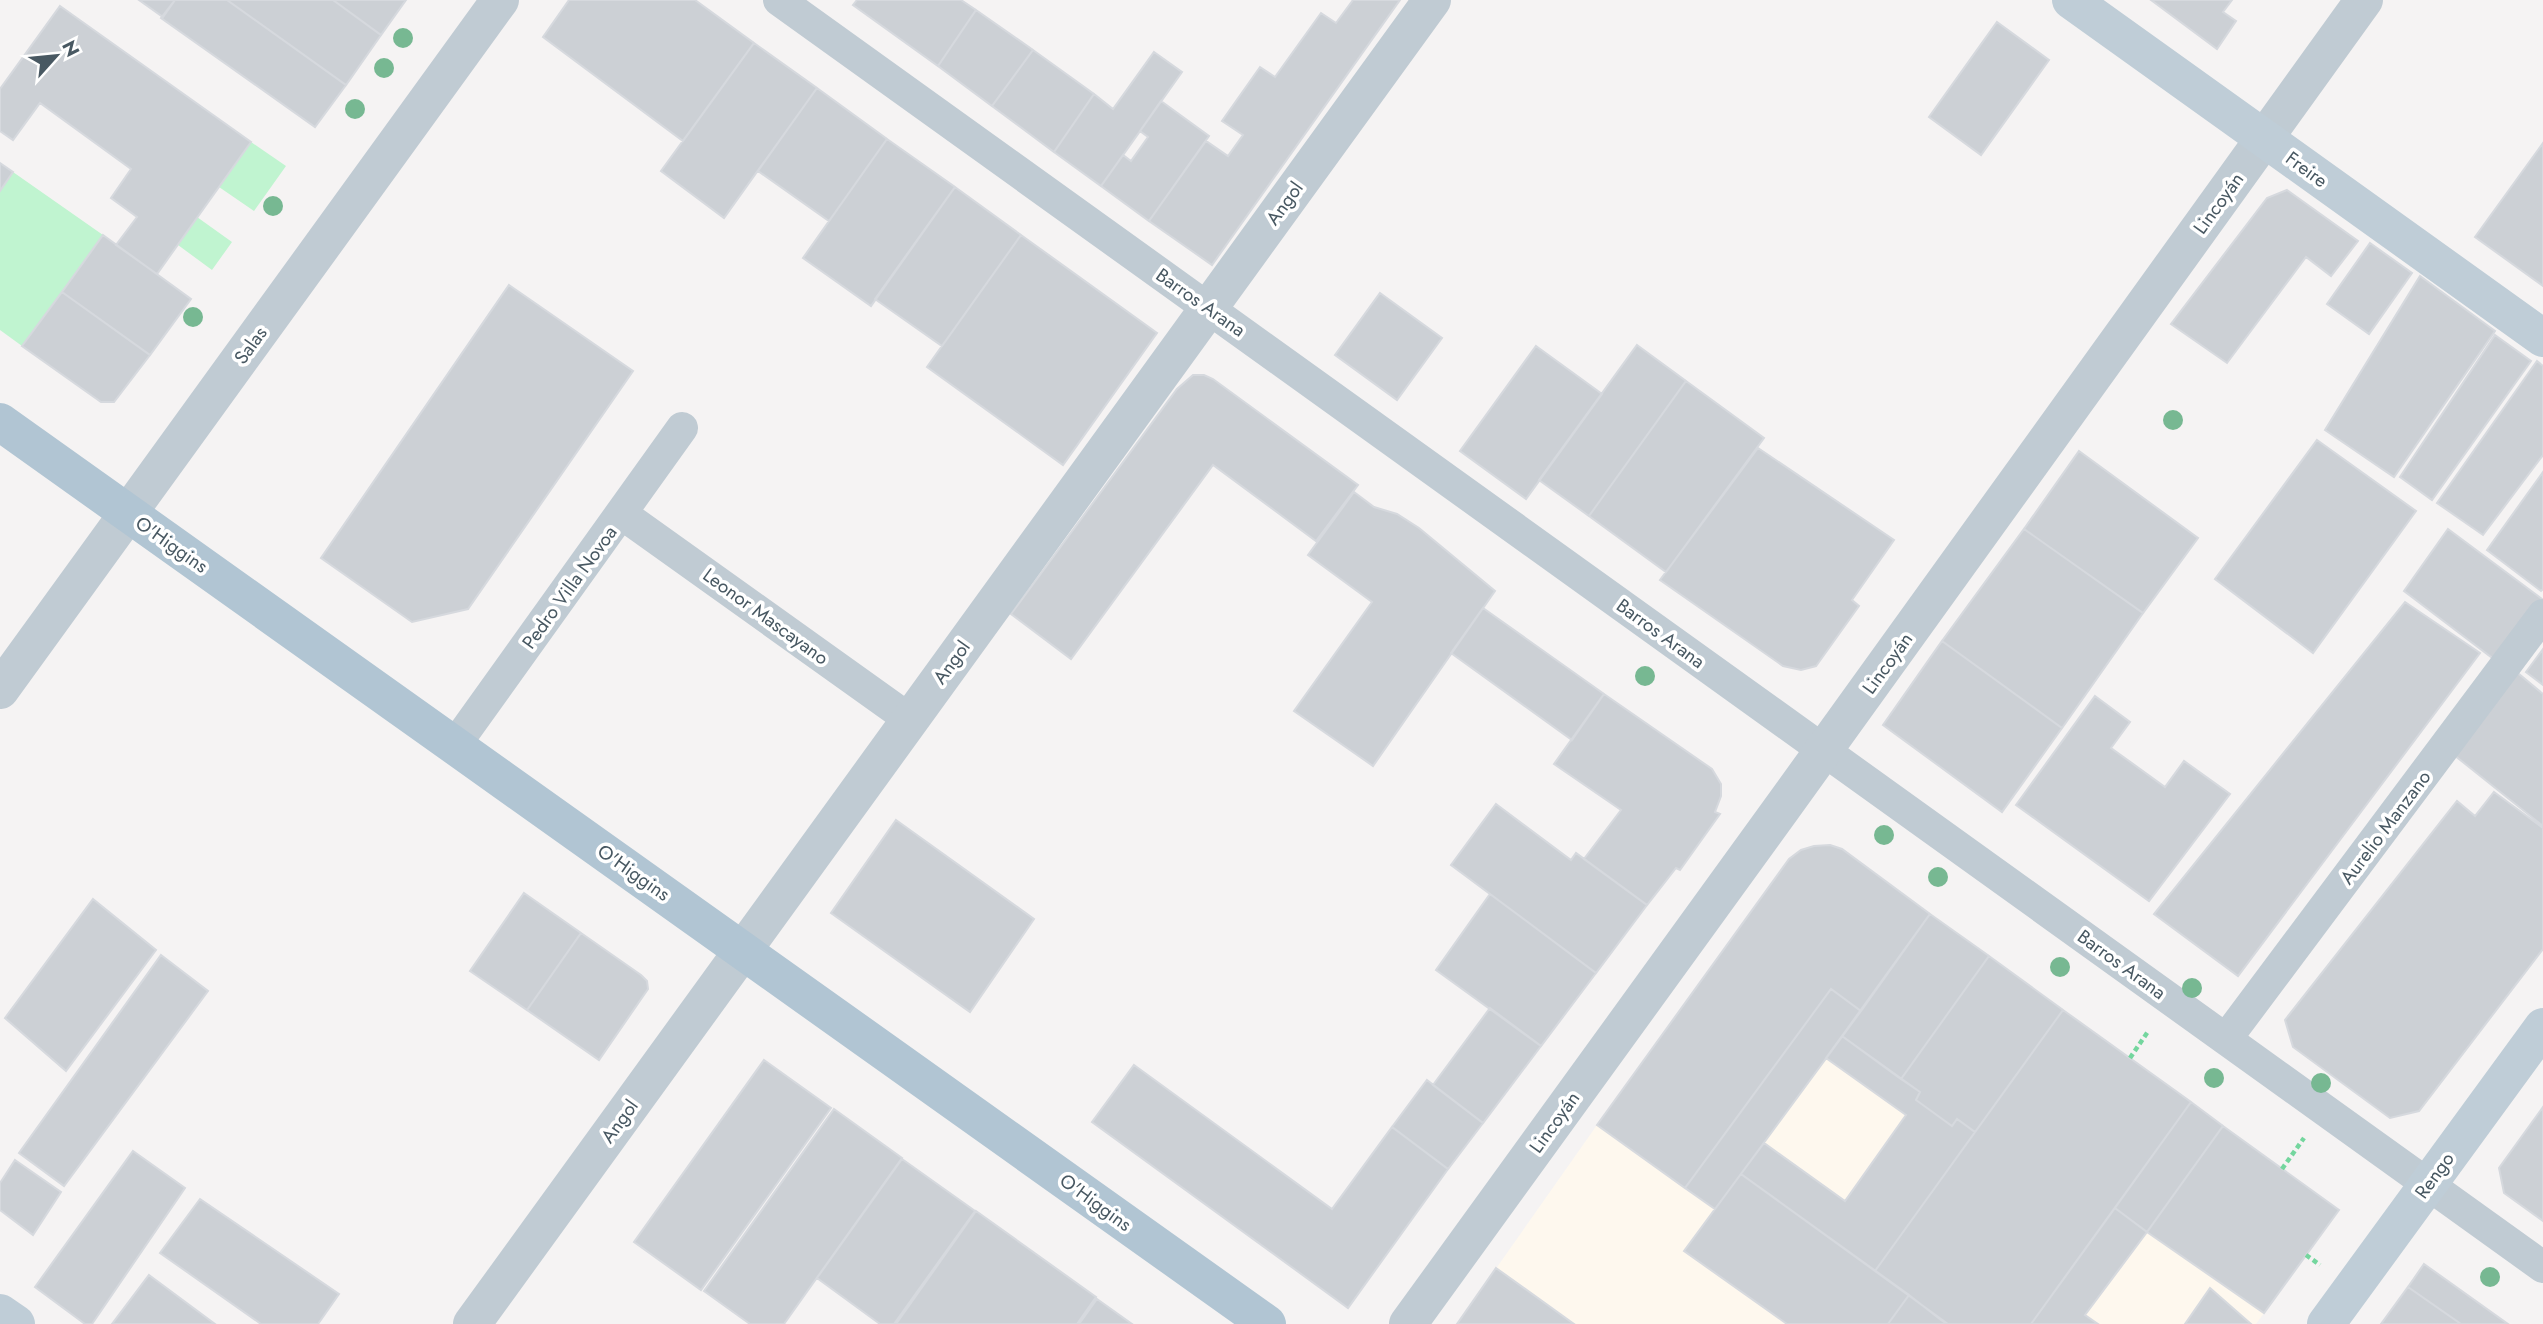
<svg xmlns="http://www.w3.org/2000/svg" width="2543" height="1324" font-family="Jost,sans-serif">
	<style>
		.commercial { fill: #fef8ee }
		.green { fill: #c0f4d0 }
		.building { fill: #ccd0d5; stroke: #d6d9de; stroke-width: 2 }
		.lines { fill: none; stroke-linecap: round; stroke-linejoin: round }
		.path { stroke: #74d69e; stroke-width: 4.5; stroke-dasharray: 5 3.5; stroke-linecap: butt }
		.minor { stroke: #c0cbd3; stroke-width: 32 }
		.tertiary { stroke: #c0cbd3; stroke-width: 38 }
		.secondary { stroke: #bfcdd7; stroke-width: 38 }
		.primary { stroke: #b1c5d3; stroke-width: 38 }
		.tree { fill: #77b892 }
		.labels { text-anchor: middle; stroke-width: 7; stroke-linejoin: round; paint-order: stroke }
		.street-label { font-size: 19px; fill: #485862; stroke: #fff }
	</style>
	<rect width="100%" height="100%" fill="#f5f3f3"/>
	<path class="commercial" d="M1830 845 1842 849 2339 1210 2256 1324H1457L1597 1125 1789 859 1801 850 1814 846Z"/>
	<path class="green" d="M251 142 286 166 254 211 219 187Z
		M13 172 103 235 22 346 0 330V191Z
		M197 217 232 242 212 270 178 245Z"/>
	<path class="building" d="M139 0H175L163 17Z
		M175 0H227L346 85 315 127 161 18Z
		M227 0H333L381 35 346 85Z
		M333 0H406L381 35Z
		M569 0H695L754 43 683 141 543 37Z
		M857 0H961L976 10 938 66 853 5Z
		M1353 0H1400L1212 265 1149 221 1206 141 1228 156 1243 135 1222 121 1260 67 1275 77 1321 13 1336 23Z
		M2151 0H2232L2223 12 2236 21 2217 49Z
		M60 6 251 142 157 274 116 245 137 217 111 198 131 169 40 103 13 140 0 131V89Z
		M976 10 1033 50 992 106 938 66Z
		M1997 22 2049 60 1981 155 1929 117Z
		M754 43 817 88 724 218 661 171Z
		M1033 50 1094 94 1054 152 992 106Z
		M1154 52 1182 72 1101 186 1054 152 1094 94 1113 109Z
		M817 88 887 139 829 221 758 171Z
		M1161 101 1209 136 1149 221 1101 186 1123 155 1131 161 1148 137 1140 131Z
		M887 139 955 187 871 306 803 258Z
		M2543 143V286L2475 237Z
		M0 163 13 172 0 191Z
		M955 187 1021 235 942 346 875 299Z
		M2287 190 2358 241 2331 276 2306 257 2227 363 2171 324 2267 198Z
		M103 235 191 299 150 355 62 292Z
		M1021 235 1157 333 1063 465 927 367Z
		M2370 243 2412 273 2369 334 2327 304Z
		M2420 276 2495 331 2394 477 2325 430Z
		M509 285 633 371 468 609 412 622 321 558Z
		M62 292 150 355 114 402H101L22 346Z
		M1380 293 1442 338 1397 400 1335 355Z
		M2495 335 2531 361 2432 500 2400 477Z
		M1637 345 1686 381 1589 516 1539 480Z
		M1536 346 1602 394 1526 499 1460 451Z
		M2537 361 2543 366V455L2483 535 2437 503Z
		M1193 375H1204L1213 379 1358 485 1316 541 1213 465 1071 659 1011 614 1177 389Z
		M1686 381 1764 438 1666 572 1589 516Z
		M2317 440 2416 511 2313 653 2215 579Z
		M1758 448 1894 540 1852 600 1859 606 1819 662 1816 666 1801 670 1783 666 1660 580Z
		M2079 451 2198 538 2143 613 2024 529Z
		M2543 472V589L2541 591 2487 550Z
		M1354 492 1374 507 1397 514 1419 528 1495 591 1373 766 1294 711 1372 602 1308 555Z
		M2024 529 2143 613 2062 728 1942 641Z
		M2448 529 2542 599 2495 660 2404 591Z
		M2405 602 2480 653 2238 976 2154 914Z
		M1483 608 1604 694 1572 740 1451 653Z
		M1942 641 2062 728 2002 812 1883 725Z
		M2543 649V685L2526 672Z
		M2513 669 2543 694V826L2454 755Z
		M1604 694 1712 769 1721 784V796L1715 812 1720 814 1680 870 1676 868 1647 905 1584 859 1621 810 1554 764Z
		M2095 696 2130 722 2111 748 2165 787 2184 761 2230 794 2149 901 2016 805Z
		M2494 792 2543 828V949L2419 1111 2390 1118 2293 1047 2285 1020 2457 801 2475 816Z
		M1496 804 1571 860 1576 853 1647 905 1596 973 1451 865Z
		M896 820 1034 919 970 1012 831 913Z
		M1830 845 1842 849 1930 914 1861 1011 1831 989 1685 1188 1597 1125 1789 859 1801 850 1814 846Z
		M524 893 581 933 527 1010 470 971Z
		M1490 894 1596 973 1541 1046 1436 970Z
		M93 899 156 950 66 1071 5 1018Z
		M1930 914 1989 956 1901 1079 1842 1036Z
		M581 933 641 975 647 981 648 989 599 1060 527 1010Z
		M161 955 208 991 64 1186 19 1153Z
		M1989 956 2063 1010 1975 1132 1957 1119 1952 1126 1916 1100 1920 1092 1901 1079Z
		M1831 989 1861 1011 1715 1209 1685 1188Z
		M1490 1008 1541 1046 1483 1123 1433 1085Z
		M2063 1010 2191 1102 2031 1324H1948L1875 1271Z
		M1842 1036 1920 1092 1916 1100 1952 1126 1957 1119 1975 1132 1875 1271 1741 1174 1764 1143 1845 1201 1906 1115 1826 1058Z
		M764 1060 831 1108 701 1290 634 1242Z
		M1134 1065 1332 1209 1392 1127 1448 1169 1348 1308 1092 1122Z
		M1427 1080 1483 1123 1448 1169 1392 1127Z
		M2191 1102 2223 1126 2147 1232 2115 1208Z
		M2543 1107V1221L2504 1193 2499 1168Z
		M834 1109 902 1158 784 1324H750L704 1291Z
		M2223 1126 2339 1210 2264 1313 2147 1232Z
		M133 1151 185 1188 92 1324H85L35 1287Z
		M902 1159 975 1211 894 1324H880L817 1278Z
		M15 1160 61 1192 33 1235 0 1210V1183Z
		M1741 1174 1909 1295 1888 1324H1787L1684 1251Z
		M200 1199 339 1294 318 1324H261L160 1253Z
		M2115 1208 2147 1232 2085 1315 2098 1324H2031Z
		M976 1211 1096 1297 1077 1324H896Z
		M2424 1264 2508 1324H2461L2408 1287Z
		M1496 1268 1574 1324H1457Z
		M149 1275 215 1324H112Z
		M2408 1287 2461 1324H2381Z
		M2210 1288 2251 1324H2185Z
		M1909 1295 1941 1320 1947 1324H1888Z
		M1097 1299 1132 1324H1079Z"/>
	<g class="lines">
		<path class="path" d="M2130 1058 2149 1030
			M2282 1169 2304 1138
			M2306 1255 2320 1265"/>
		<path class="minor" d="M779 0 2543 1267
			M622 514 909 719
			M455 745 682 428
			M2226 1039 2543 615"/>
		<path class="tertiary" d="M0 690 500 0
			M472 1324 1432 0
			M1408 1324 1782 808 2364 0"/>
		<path class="secondary" d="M2071 0 2543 338
			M0 1313 16 1324
			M2326 1324 2543 1027"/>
		<path class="primary" d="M0 422 1267 1324"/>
	</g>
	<g class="tree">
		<circle cx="403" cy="38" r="10"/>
		<circle cx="384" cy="68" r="10"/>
		<circle cx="355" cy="109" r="10"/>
		<circle cx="273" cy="206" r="10"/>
		<circle cx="193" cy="317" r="10"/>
		<circle cx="2173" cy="420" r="10"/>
		<circle cx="1645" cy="676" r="10"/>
		<circle cx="1884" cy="835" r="10"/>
		<circle cx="1938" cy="877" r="10"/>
		<circle cx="2060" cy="967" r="10"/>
		<circle cx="2192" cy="988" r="10"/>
		<circle cx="2214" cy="1078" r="10"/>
		<circle cx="2321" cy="1083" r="10"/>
		<circle cx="2490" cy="1277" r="10"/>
	</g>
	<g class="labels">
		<g class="street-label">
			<text transform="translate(2307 169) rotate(36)" y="7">Freire</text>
			<text transform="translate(1284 203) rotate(-54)" y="7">Angol</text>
			<text transform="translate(2218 203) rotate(-54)" y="7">Lincoyán</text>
			<text transform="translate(1201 302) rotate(35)" y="7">Barros Arana</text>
			<text transform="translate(250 345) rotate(-54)" y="7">Salas</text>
			<text transform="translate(172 544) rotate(35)" y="7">O'Higgins</text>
			<text transform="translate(569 587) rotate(-54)" y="7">Pedro Villa Novoa</text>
			<text transform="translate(766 616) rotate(36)" y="7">Leonor Mascayano</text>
			<text transform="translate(1661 633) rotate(36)" y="7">Barros Arana</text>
			<text transform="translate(951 662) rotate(-54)" y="7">Angol</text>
			<text transform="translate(1887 663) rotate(-54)" y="7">Lincoyán</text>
			<text transform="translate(2385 827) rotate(-53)" y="7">Aurelio Manzano</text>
			<text transform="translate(634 872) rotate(35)" y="7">O'Higgins</text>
			<text transform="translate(2122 964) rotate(36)" y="7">Barros Arana</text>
			<text transform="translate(619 1121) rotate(-54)" y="7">Angol</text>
			<text transform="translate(1554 1122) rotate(-54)" y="7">Lincoyán</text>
			<text transform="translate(2434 1175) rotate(-54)" y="7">Rengo</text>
			<text transform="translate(1096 1202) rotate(36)" y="7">O'Higgins</text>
		</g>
	</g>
	<g transform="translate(56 56) rotate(63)" stroke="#ffffff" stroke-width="5" paint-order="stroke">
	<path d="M0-5L12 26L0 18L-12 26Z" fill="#485862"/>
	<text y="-10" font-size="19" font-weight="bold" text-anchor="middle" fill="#485862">N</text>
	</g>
</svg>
